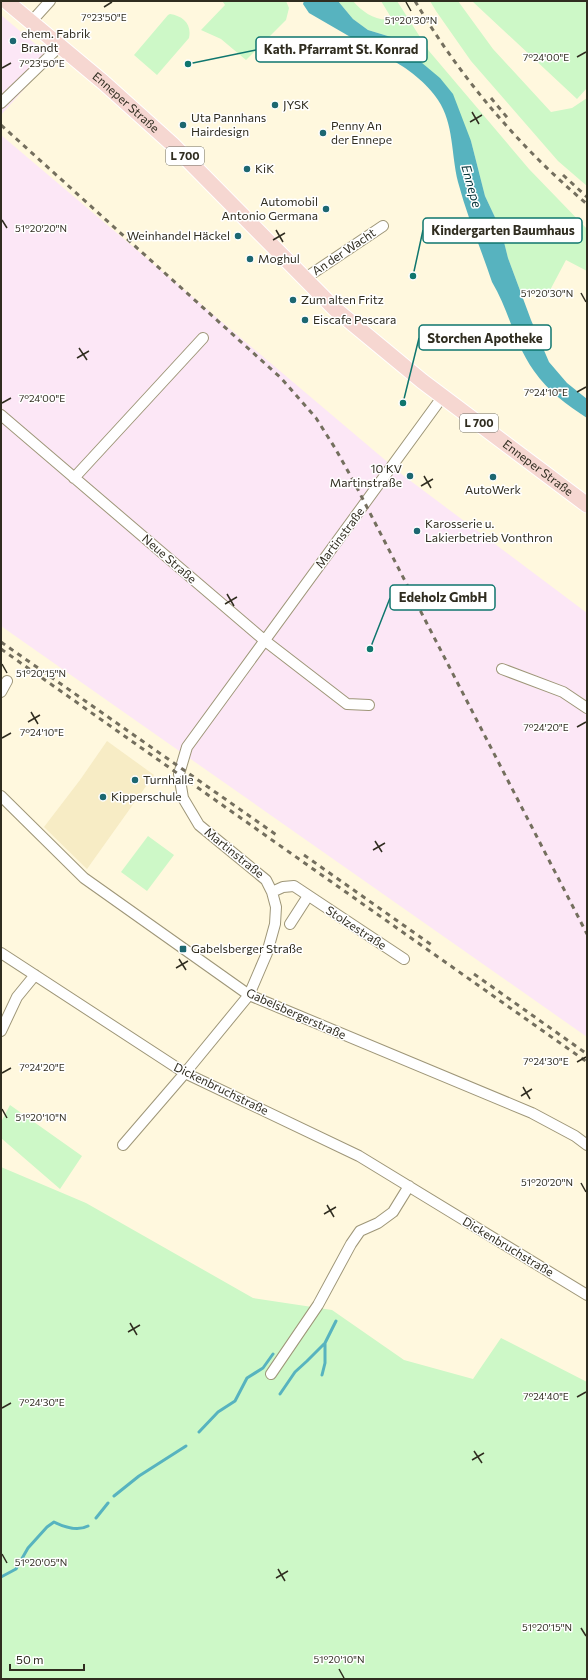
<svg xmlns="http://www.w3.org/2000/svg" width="588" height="1680" font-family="Commissioner,sans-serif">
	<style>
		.industrial { fill: #fce7f6 }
		.built { fill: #f7ecc5 }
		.green { fill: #cdf8c7 }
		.water { fill: #57b3bf }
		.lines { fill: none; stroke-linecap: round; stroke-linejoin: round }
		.stream { stroke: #57b3bf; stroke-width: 3 }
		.street-casing { stroke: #9e9678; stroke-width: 12 }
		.primary-casing { stroke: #fff; stroke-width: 17 }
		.street { stroke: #fff; stroke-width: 10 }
		.primary { stroke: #f6d7d1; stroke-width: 15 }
		.rail { stroke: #746f5e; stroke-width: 3; stroke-dasharray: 5 5; stroke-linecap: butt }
		.ticks { fill: none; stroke: #302d20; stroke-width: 1.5 }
		.poi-dot { fill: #1c6771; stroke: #fff; stroke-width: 1.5 }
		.labels { text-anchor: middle; stroke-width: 3; stroke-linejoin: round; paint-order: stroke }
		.shield { fill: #fff; stroke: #6e6c63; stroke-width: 1 }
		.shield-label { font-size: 11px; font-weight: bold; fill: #302d20 }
		.poi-label { font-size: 12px; fill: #302d20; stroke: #fff; text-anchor: start }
		.street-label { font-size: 12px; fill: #302d20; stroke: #fff }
		.water-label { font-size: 13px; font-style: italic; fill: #0a373c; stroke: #fff }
		.ticks-label { font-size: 10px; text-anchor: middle; fill: #302d20; stroke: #fff; stroke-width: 3; stroke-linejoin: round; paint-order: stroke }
		.leader { fill: none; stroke: #0f766e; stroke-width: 1.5 }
		.callout-dot { fill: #0f766e; stroke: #fff; stroke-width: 1.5 }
		.callout { fill: #fff; stroke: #0f766e; stroke-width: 1.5 }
		.callout-label { font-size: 13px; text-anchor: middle; font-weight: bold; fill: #302d20 }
	</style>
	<rect width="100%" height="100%" fill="#fff8de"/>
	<path class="industrial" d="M1 15 52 58 1 115Z
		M1 135 404 476 587 613V1037L1 626Z"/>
	<path class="built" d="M107 741 154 775 87 869 44 827 80 780Z"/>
	<path class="green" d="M224 1H286L289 8 286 20 246 60 221 39 201 30 225 5 223 2Z
		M338 1H353C362 12 377 22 392 19L381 1H397L429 51 529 169 587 229V271L566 260 548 294 521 293 508 258 501 230 485 196 471 141 391 37 368 30 353 19Z
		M430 1H458L493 49 551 112 572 108 587 98V186L558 161 471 61 436 11Z
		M472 1H587V88L577 99Z
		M170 14C183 16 192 24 189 38L157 75 134 55 168 15Z
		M148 836 174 855 147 891 121 872Z
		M10 1105 82 1156 60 1189 1 1138V1122Z
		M1 1167 86 1203 253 1298 332 1310 404 1360 473 1379 501 1338 587 1382V1679H1Z"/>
	<path class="water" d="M304 1H338L353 19 368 30 391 37 440 78 453 94 471 141 485 196 501 230 508 258 531 320 549 362 567 383 587 399V418C567 405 548 391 534 371 515 345 509 310 492 282 481 249 467 216 458 182 451 154 454 124 438 100 428 84 406 67 390 59 382 55 372 52 366 46L309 13 303 4Z"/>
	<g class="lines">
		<path class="stream" d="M322 1375 325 1363V1343
			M280 1394 295 1372 307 1361 325 1343 336 1321
			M199 1432 218 1412 235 1401 247 1378 263 1368 273 1354
			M114 1496 139 1476 186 1446
			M96 1518 108 1503
			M1 1577 16 1569 28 1548 47 1527 54 1522C64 1527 77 1532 88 1526"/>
		<g class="street-casing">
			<path id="street" d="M31 22 50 1
				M1 103 60 46
				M304 279 383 226
				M1 415 264 640 347 704 369 705
				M74 478 203 338
				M502 669 563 692 587 708
				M1 692 7 681
				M1 796 84 878 249 995 532 1113 575 1136 587 1145
				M272 892 283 887 294 886 404 959
				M290 924 308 896
				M1 953 185 1073 359 1156 587 1295
				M1 1031 17 997 35 975
				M123 1145 185 1073 249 995 267 953 275 924 276 907 272 892 266 880 199 825 183 798 179 774 187 747 443 396
				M271 1374 318 1305 351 1244 360 1231 378 1223 393 1212 409 1186"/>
		</g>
		<g class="primary-casing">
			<g id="primary">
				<path id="s1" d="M6 1 103 82 172 144 335 309 422 381 587 505"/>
			</g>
		</g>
		<use href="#street" class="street"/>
		<use href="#primary" class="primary"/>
		<path class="rail" d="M415 1C460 77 519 147 587 204
			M491 98 510 121
			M1 125 281 378 316 418 335 448 354 482 587 934
			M563 175 587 197
			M1 642 278 836
			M1 649 587 1062
			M304 855 433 946
			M474 974 587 1054"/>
	</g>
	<path class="ticks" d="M406 2 411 11M104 7 112 2M577 57 586 52M2 68 11 63M472 112 479 124M470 122 482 115M2 220 7 228M276 230 283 242M273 240 285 233M581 293 586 302M79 348 87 360M77 358 89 351M577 392 586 387M2 403 11 398M424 476 431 488M421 486 433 479M227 594 234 606M225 604 237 597M2 664 7 673M31 712 38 724M28 722 40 715M577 727 586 722M2 738 11 733M375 841 382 852M373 850 385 843M179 959 186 970M176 968 188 961M577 1062 586 1057M2 1073 11 1068M523 1087 530 1099M521 1096 532 1089M2 1109 7 1118M581 1183 586 1192M327 1205 334 1217M324 1214 336 1207M130 1323 137 1335M128 1332 140 1325M577 1397 586 1392M2 1408 11 1403M474 1451 482 1463M472 1460 484 1453M2 1554 7 1563M278 1569 285 1581M276 1578 288 1571M581 1628 586 1636M339 1669 344 1678"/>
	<g class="poi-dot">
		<circle cx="13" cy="41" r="4"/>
		<circle cx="275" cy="105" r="4"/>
		<circle cx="183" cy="125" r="4"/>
		<circle cx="323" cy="133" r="4"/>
		<circle cx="247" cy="169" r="4"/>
		<circle cx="326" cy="209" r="4"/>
		<circle cx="238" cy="236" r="4"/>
		<circle cx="250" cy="259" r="4"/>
		<circle cx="293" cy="300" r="4"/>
		<circle cx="305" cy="320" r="4"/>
		<circle cx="410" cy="476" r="4"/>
		<circle cx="493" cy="477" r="4"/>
		<circle cx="417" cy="531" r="4"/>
		<circle cx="135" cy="780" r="4"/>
		<circle cx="103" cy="797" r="4"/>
		<rect x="179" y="945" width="8" height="8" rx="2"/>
	</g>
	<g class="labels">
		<g class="shield">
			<rect x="166" y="147" width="38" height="18" rx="3"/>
			<rect x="460" y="414" width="38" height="18" rx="3"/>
		</g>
		<g class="shield-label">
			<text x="185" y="160">L 700</text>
			<text x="479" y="427">L 700</text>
		</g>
		<g class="poi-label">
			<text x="21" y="38">ehem. Fabrik<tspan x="21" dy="14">Brandt</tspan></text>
			<text x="283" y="109">JYSK</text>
			<text x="191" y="122">Uta Pannhans<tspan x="191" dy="14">Hairdesign</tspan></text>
			<text x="331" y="130">Penny An<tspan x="331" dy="14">der Ennepe</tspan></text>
			<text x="255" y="173">KiK</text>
			<text x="318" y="206" text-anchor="end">Automobil<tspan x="318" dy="14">Antonio Germana</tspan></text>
			<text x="230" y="240" text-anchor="end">Weinhandel Häckel</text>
			<text x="258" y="263">Moghul</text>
			<text x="301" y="304">Zum alten Fritz</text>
			<text x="313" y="324">Eiscafe Pescara</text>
			<text x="402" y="473" text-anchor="end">10 KV<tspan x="402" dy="14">Martinstraße</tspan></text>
			<text x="493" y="494" text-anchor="middle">AutoWerk</text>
			<text x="425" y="528">Karosserie u.<tspan x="425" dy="14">Lakierbetrieb Vonthron</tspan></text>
			<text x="143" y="784">Turnhalle</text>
			<text x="111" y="801">Kipperschule</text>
			<text x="191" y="953">Gabelsberger Straße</text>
		</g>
		<g class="street-label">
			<text dy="4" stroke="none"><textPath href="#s1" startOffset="157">Enneper Straße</textPath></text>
			<text transform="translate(344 252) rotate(-34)" y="4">An der Wacht</text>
			<text dy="4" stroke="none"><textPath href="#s1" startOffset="709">Enneper Straße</textPath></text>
			<text transform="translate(340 538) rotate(-53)" y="4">Martinstraße</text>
			<text transform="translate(169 559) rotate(41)" y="4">Neue Straße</text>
			<text transform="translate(234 853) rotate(39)" y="4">Martinstraße</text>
			<text transform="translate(356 928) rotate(33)" y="4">Stolzestraße</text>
			<text transform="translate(296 1014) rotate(24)" y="4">Gabelsbergerstraße</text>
			<text transform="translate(221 1089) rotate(26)" y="4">Dickenbruchstraße</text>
			<text transform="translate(508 1247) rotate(31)" y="4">Dickenbruchstraße</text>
		</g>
		<g class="water-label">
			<text transform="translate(472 186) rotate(74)" y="5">Ennepe</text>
		</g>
	</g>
	<g class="ticks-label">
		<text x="104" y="21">7°23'50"E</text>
		<text x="411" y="24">51°20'30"N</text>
		<text x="546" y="61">7°24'00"E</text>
		<text x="42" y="67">7°23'50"E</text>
		<text x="41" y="232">51°20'20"N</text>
		<text x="547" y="297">51°20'30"N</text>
		<text x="546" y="396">7°24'10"E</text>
		<text x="42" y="402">7°24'00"E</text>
		<text x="41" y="677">51°20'15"N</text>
		<text x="546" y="731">7°24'20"E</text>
		<text x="42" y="736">7°24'10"E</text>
		<text x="546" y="1065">7°24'30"E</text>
		<text x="42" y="1071">7°24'20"E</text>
		<text x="41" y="1121">51°20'10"N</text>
		<text x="547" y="1186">51°20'20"N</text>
		<text x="546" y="1400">7°24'40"E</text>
		<text x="42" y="1406">7°24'30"E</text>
		<text x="41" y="1566">51°20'05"N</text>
		<text x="547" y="1631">51°20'15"N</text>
		<text x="339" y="1663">51°20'10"N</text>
	</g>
	<path class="leader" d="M188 64L256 50M413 276L423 230M403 403L419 338M370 649L390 598"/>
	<g class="callout-dot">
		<circle cx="188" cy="64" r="4"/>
		<circle cx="413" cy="276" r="4"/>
		<circle cx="403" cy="403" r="4"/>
		<circle cx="370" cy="649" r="4"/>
	</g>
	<g class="callout">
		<rect x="256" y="37" width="171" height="25" rx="4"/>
		<rect x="423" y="218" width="159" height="25" rx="4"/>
		<rect x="419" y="325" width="132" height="25" rx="4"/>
		<rect x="390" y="585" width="105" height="25" rx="4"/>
	</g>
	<g class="callout-label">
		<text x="341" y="54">Kath. Pfarramt St. Konrad</text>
		<text x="503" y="235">Kindergarten Baumhaus</text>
		<text x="485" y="343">Storchen Apotheke</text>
		<text x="443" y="602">Edeholz GmbH</text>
	</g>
	<rect width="588" height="1680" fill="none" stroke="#302d20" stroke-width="4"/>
	<path d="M10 1664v6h74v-6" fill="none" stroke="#302d20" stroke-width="2"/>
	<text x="16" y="1664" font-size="12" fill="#302d20" stroke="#ffffff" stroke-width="3" paint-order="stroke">50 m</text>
</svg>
